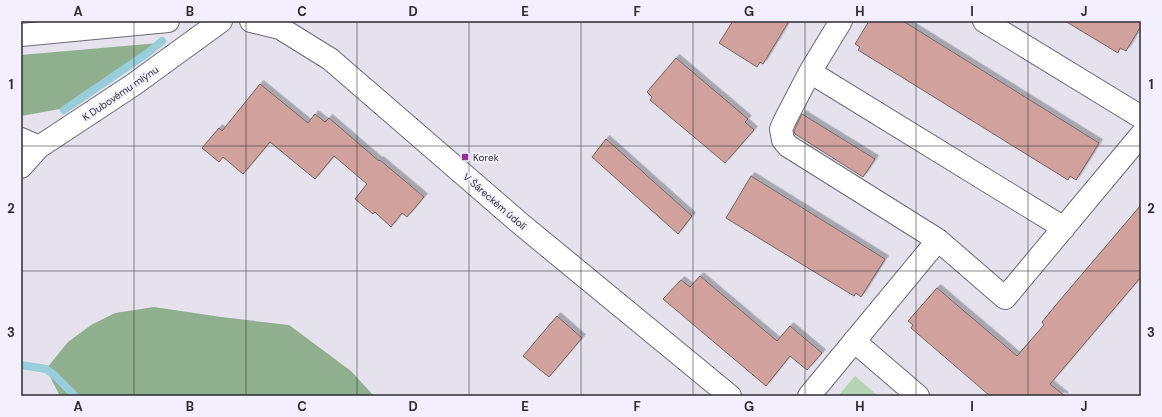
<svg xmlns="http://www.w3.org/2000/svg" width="1162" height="417" font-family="'DM Sans',sans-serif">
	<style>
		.green { fill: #b6d4b4 }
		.forest { fill: #90af8f }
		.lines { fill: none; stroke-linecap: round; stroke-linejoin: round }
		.stream { stroke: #98cdd9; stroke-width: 8 }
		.building { fill: #d1a29d; stroke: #756766; filter: url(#shadow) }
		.street-casing { stroke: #6e6b76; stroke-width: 24 }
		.secondary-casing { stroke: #6e6b76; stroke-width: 24 }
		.street { stroke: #fff; stroke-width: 22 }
		.secondary { stroke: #fff; stroke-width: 22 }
		.grid { fill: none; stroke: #2d2c30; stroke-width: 1; stroke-opacity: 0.55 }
		.poi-dot { fill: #91329b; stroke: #f3effc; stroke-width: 1.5 }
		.labels { text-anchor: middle; stroke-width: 3.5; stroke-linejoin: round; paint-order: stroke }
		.street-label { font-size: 10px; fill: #2d2c30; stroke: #f3effc }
		.poi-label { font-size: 10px; fill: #2d2c30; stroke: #f3effc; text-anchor: start }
		.neatline { fill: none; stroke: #2d2c30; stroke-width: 1.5 }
		.grid-label { font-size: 13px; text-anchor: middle; font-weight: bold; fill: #2d2c30 }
	</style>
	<defs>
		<filter id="shadow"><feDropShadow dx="3.5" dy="-3.5" stdDeviation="0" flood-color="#0004"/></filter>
	</defs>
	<rect width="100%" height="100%" fill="#e5e2ee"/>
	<path class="green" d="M855 376 878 396H838Z"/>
	<path class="forest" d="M159 43 60 109 21 116V55Z
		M154 307 221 317 289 325 351 371 374 396H60L46 369 68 342 91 325 115 313Z"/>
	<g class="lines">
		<path class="stream" d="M64 110 149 52 162 41
			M21 365 46 369 53 374 75 396"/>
	</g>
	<path class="building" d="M733 21H789L763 64 760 62 757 67 719 43Z
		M869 21H903L1099 143 1076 180 1070 176 1068 180 858 50 860 47 855 44Z
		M1065 21H1141V26L1126 51 1120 48 1118 53Z
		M676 58 748 119 745 122 754 130 725 163 650 100 652 97 647 92Z
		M260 84 308 123 315 114 325 122 329 118 379 161 380 160 424 197 407 217 402 213 391 227 375 212 373 214 355 199 367 184 334 156 315 179 270 142 243 174 223 157 219 162 202 148 219 128 222 131Z
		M802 114 875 159 863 177 795 134 794 131Z
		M606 139 692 216 678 234 592 157Z
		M751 176 885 259 861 297 856 293 854 296 726 218Z
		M1141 205V277L1050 384 1065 396H990L911 328 913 325 908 321 937 288 1017 356 1044 325 1042 322 1055 306Z
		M700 276 777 341 790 326 822 353 807 370 790 356 766 386 663 299 681 280 690 287Z
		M557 316 582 338 549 377 523 356Z"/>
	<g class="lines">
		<g class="street-casing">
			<path id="street" d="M841 21 810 72 1064 228
				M984 21 1141 117
				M810 72 785 120 781 129 783 140 788 146 938 240 1005 298 1141 135
				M21 139 39 147
				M21 167 39 147 133 85 221 21
				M854 341 918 396
				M809 396 938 240"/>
		</g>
		<g class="secondary-casing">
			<path id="secondary" d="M251 21 280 28 330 59 522 225 730 396
				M21 35 168 21"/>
		</g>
		<use href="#street" class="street"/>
		<use href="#secondary" class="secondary"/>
	</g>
	<path class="grid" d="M134 21V396M246 21V396M357 21V396M469 21V396M581 21V396M693 21V396M805 21V396M916 21V396M1028 21V396M21 146H1141M21 271H1141"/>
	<rect class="poi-dot" x="461" y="153" width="8" height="8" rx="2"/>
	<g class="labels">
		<g class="street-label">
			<text transform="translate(120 93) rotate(-34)" y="4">K Dubovému mlýnu</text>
			<text transform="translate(495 201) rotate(41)" y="4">V Šáreckém údolí</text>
		</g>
		<g class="poi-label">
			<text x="473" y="161">Korek</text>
		</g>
	</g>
	<rect width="1162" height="417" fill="none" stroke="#f3effc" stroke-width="44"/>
	<rect x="22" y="22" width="1118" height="373" class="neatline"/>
	<g class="grid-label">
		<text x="78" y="16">A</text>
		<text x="190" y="16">B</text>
		<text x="302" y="16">C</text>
		<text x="413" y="16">D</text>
		<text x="525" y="16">E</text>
		<text x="637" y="16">F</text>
		<text x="749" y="16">G</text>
		<text x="860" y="16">H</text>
		<text x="972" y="16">I</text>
		<text x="1084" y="16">J</text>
		<text x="11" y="89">1</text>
		<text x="1151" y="89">1</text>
		<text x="11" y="213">2</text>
		<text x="1151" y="213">2</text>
		<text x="11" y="337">3</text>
		<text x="1151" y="337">3</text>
		<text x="78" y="411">A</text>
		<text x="190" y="411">B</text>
		<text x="302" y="411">C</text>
		<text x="413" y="411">D</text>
		<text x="525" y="411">E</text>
		<text x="637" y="411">F</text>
		<text x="749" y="411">G</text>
		<text x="860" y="411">H</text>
		<text x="972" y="411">I</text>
		<text x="1084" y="411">J</text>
	</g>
</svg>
